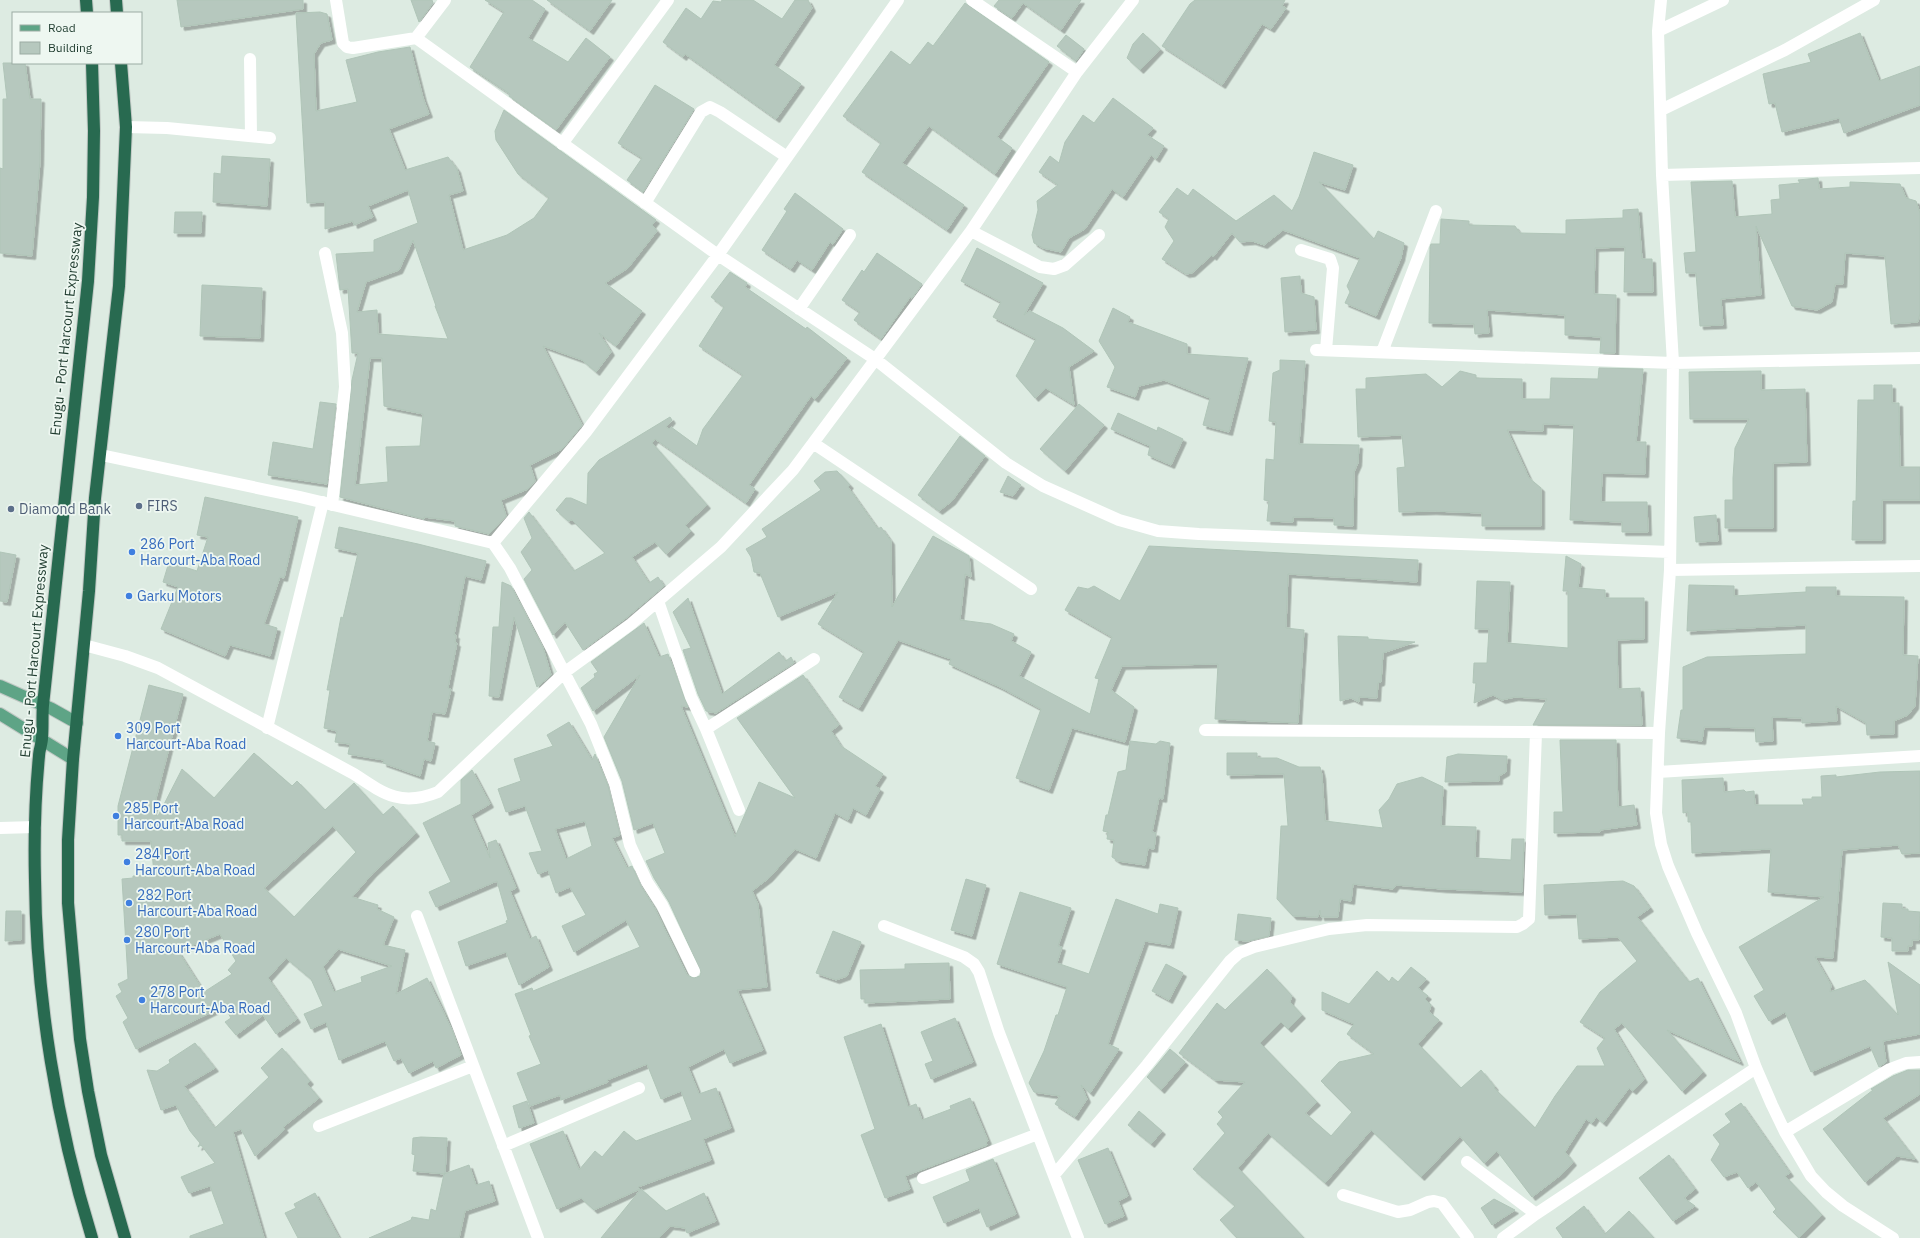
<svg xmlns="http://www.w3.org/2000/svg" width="1920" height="1238" font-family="'IBM Plex Sans',sans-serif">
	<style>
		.building { fill: #b6c8be; stroke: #b0c5b8; fill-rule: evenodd; filter: url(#shadow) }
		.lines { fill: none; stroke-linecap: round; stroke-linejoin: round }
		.major-casing { stroke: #c0c8c4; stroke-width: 14 }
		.highway-casing { stroke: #c0c8c4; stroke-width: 14 }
		.minor { stroke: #fff; stroke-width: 12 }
		.major { stroke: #5ea486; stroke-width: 12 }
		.highway { stroke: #286a50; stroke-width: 12 }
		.service-dot { fill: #5c6f8a; stroke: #eef7f1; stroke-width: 1.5 }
		.shop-dot { fill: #3f7fe0; stroke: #eef7f1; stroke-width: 1.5 }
		.labels { text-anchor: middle; stroke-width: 3.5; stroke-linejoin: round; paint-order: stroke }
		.street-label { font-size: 14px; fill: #1e3b2e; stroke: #eef7f1 }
		.service-label { font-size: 14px; fill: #4e5e75; stroke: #eef7f1; text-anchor: start }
		.shop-label { font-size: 14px; fill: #366cbe; stroke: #eef7f1; text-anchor: start }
	</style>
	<defs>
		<filter id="shadow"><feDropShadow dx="3.5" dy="3.5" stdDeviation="0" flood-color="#0004"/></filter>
	</defs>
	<rect width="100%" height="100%" fill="#ddebe2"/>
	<path class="building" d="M177 0H303V9L181 27Z
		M411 0H432L433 3 419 22Z
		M485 0H532L545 9 528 38 568 62 586 38 610 57 556 130 509 96 510 94 470 67 504 12Z
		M547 0H612L590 31Z
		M722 0H753L782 19 795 0H808L812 8 774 65 801 84 776 119 685 54 683 57 663 42 686 8 701 19 713 1 721 2Z
		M999 0H1081L1061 30 1023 3 1012 18 994 6Z
		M1195 0H1285L1282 6 1286 8 1271 29 1262 24 1222 85 1162 46 1190 4Z
		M965 3 1049 62 997 137 1012 148 995 174 929 126 902 163 964 205 947 230 862 172 881 143 843 116 891 51 910 65 928 42 933 46Z
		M320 12 327 14 332 40 321 43 314 54 316 111 357 102 346 60 378 52 410 47 423 98 429 114 389 129 405 170 448 157 457 169 463 191 449 195 463 250 507 235 534 218 549 198 518 174 496 140 495 131 504 110 656 220 652 225 657 231 628 268 605 283 642 311 616 346 599 333 611 352 596 372 582 360 543 346 582 425 562 449 530 465 535 481 528 489 501 500 506 516 489 534 455 526V521L424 517V519L340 497 352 380 358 353H352L348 289 340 290 336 254 374 252V240L418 223 408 190 368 206 373 217 354 225 353 221 325 229V202L307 203 296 13ZM413 240 436 306H435L448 339 378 334 377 310 357 312 366 282 399 270ZM370 358H382L384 406 423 414 420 446 386 447 388 482 355 485Z
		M1143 33 1160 49 1140 70 1127 58 1133 44Z
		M1860 33 1879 81 1920 66V105L1844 133 1839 118 1782 132 1775 103 1769 104 1763 74 1811 62 1808 54Z
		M1066 35 1084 49 1076 61 1057 46Z
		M3 63H25L30 99H41L40 162 32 256 0 253V168L3 169V99H7Z
		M655 85 694 109 643 192 627 180 642 158 618 143Z
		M1113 98 1153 128 1147 135 1164 146 1156 159 1151 155 1123 197 1112 189 1085 229 1069 238 1061 252 1043 248 1034 243 1032 235 1038 210 1037 201 1058 185 1039 172 1050 156 1059 163 1065 142 1083 115 1094 123Z
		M1314 152 1353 165 1345 190 1319 182 1374 239 1378 231 1404 243 1401 258 1376 316 1345 303 1350 292 1347 286 1360 258 1283 230 1264 245 1252 241 1240 242 1232 233 1213 257 1212 255 1192 273 1186 274 1162 259 1174 241 1165 227 1169 219 1159 212 1177 188 1188 196 1193 189 1236 221 1274 195 1292 211 1299 197Z
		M222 156 270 159 267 206 213 202 214 173 221 174Z
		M1818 178 1819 189 1850 187V182L1900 184 1906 198 1916 201 1920 213V313L1918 322 1891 324 1885 256 1845 253 1843 284H1835L1832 302 1817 310 1792 306 1756 226 1761 295 1721 299 1723 325 1700 326 1696 273H1686L1684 253 1696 252 1691 182 1732 181 1735 217 1772 214 1771 200 1780 199 1779 185 1800 183 1798 180Z
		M795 193 843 229 833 244 830 242 812 270 797 260 791 269 762 250 787 211 784 209Z
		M1638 209 1642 259H1652L1653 292H1624L1625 247 1595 248 1594 294 1616 295 1615 353H1600L1601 337 1565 335V315L1487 310 1489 333 1475 334 1474 324 1429 323 1430 247 1431 244H1440L1441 219 1469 221V225L1515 226 1520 233 1566 234V220L1623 218V210Z
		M175 212H202L201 233H174Z
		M977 248 1043 283 1024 315 1030 311 1063 328 1094 351 1069 367 1074 405 1046 388 1035 398 1016 376 1036 339 993 317 1001 302 961 281Z
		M877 253 922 284 912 298 910 297 881 339 854 320 860 312 842 300 862 270 864 272Z
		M730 272 747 283 745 287 806 329 807 327 847 358 815 399 811 396 749 485 755 489 746 503 655 439 652 443 707 505 685 525 691 531 666 554 655 542 632 557 649 583 658 577 664 586 626 618 583 650 565 622 553 635 524 579 532 570 521 552 532 538 524 518 529 512 574 571 605 553 572 520 568 521 556 510 566 498H571L587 505 588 473 599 460 670 417 672 420 666 427 669 429 671 427 697 446 703 429 743 375 699 346 724 307 711 297Z
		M1300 276 1301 293 1314 297 1316 330 1285 332 1281 278Z
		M202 285 262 288 260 338 200 336Z
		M1113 308 1130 317 1128 322 1187 344V354L1248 358 1229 432 1203 425 1210 398 1164 380 1139 386 1135 397 1107 387 1115 367 1099 341Z
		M1280 360 1305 361 1299 444 1359 445 1358 463 1354 472 1353 526 1334 525V518L1293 517V522L1267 521 1269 501 1264 500 1266 459 1274 460 1276 422 1269 421 1273 373 1280 370Z
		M1599 368 1643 369 1636 442H1646L1645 474 1602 473 1601 502H1647L1648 532H1622V522L1570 520 1574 425 1543 424V431L1507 430 1529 478 1541 488V526H1482V513L1433 511 1399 512 1397 468 1405 467 1402 435 1358 437 1356 389H1366V378L1426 374 1442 387 1460 371 1476 375V378L1522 379V399H1550L1551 378 1598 379Z
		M1761 371V390L1805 389 1807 462 1773 463V528H1725V500H1733V478L1735 448 1749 419H1690L1689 372Z
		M1874 385H1892V403H1899L1900 467H1920V500H1882V540H1852L1853 501H1856L1858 400H1874Z
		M320 402 336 404 327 484 268 475 273 442 313 449Z
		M1079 404 1104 425 1065 471 1040 449Z
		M1118 413 1157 431 1158 427 1183 439 1171 465 1148 455 1150 446 1111 429Z
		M960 436 985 456 952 501 939 511 918 495Z
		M837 471 850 485 848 487 878 529 881 527 891 541 892 607 933 536 962 552 969 556 971 577 965 574 960 620 991 624 1014 634 1011 641 1031 652 1019 676 1090 714 1099 679 1095 678 1112 637 1065 610 1078 587 1088 589 1094 586 1120 601 1149 546 1418 560 1417 582 1288 574 1286 628 1304 630 1298 723 1215 719 1218 664 1122 666 1111 690 1134 707 1125 742 1072 728 1049 790 1016 778 1041 709 1000 687 949 664 951 659 898 640 859 708 839 697 864 652 818 624 838 592 778 617 760 573 754 572 751 557 746 549 767 537 762 529 821 490 814 481 825 472Z
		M1008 476 1021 485 1013 496 1000 492Z
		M205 497 298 517 284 578 280 577 264 624 277 628 270 656 230 645 225 656 161 629 178 587 163 582 169 562 197 571 208 537 197 535Z
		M1716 515 1718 541 1696 542 1694 517Z
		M339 527 418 544 486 561 481 580 465 576 454 635H456L455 643H457L448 688 451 689 445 714 432 712 427 741 435 743 431 761 424 759 420 776 383 763 384 760 348 754 350 744 335 742 337 731 324 728 330 690H327L341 617 343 618 358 553 335 548Z
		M0 552 16 555 7 602 0 601Z
		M1566 556 1581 564 1578 588 1605 590V598H1644V639L1617 640 1618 689 1640 688 1642 725H1533L1547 699 1515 697 1502 700 1493 695 1474 703 1476 683H1473L1474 663H1487L1489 629H1475L1477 581 1510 582 1507 643 1568 648V591H1563Z
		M502 582 511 586 543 648 551 675 537 687 514 617 499 697 489 696 493 627H499Z
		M1689 585 1734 586V596L1806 592V587H1836V596L1904 597 1903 655 1918 656 1915 706 1908 715 1894 721V734L1867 735 1866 723 1836 706 1837 721 1802 723V718L1772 717 1773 741 1756 742 1755 728 1704 727 1702 741 1677 738 1681 710H1683V667L1707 657 1806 654V625L1687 631Z
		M688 598 722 694 779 652 786 661 791 657 794 663 716 713 706 711 698 694 683 650 691 648 673 612Z
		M644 623 659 657 668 654 688 707 681 706 735 837 759 782 795 798 737 718 803 675 839 725 831 731 841 746 883 774 875 786 880 789 866 815 853 808 848 820 835 813 816 858 795 849 769 878 752 891 758 904 767 987 737 990 763 1050 730 1063 724 1049 688 1067 699 1094 716 1088 731 1128 703 1139 711 1160 638 1187 640 1189 594 1210 581 1198 557 1209 530 1144 563 1131 579 1170 595 1151 602 1157 624 1131 636 1141 692 1120 681 1091 661 1099 647 1064 607 1080 608 1082 561 1100 560 1095 530 1106 517 1073 541 1064 529 1036 531 1035 515 994 532 988 533 991 640 947 626 920 574 952 562 926 586 915 570 887 556 893 548 870 538 874 529 853 542 851 525 806 506 812 498 789 521 781 514 759 553 746 547 735 569 722 592 760 595 754 608 786 620 835 612 838 627 868 632 866 641 886 655 909 687 975 694 978 700 976 701 972 669 902 654 878 646 861 665 853 653 823 634 830 622 781 604 737 640 675 593 711 581 688 595 677 594 674 598 672 591 662ZM585 821 592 846 566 859 555 829Z
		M1338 636 1368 637V639L1415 642 1383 653 1381 682 1378 683 1377 698 1359 697V702L1351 698 1340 701Z
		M149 685 183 694 152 814 158 816 182 769 214 798 254 753 292 786 297 781 325 810 354 783 383 815 393 806 416 833 373 873 352 897 378 905 377 909 394 917 383 945 405 950 396 994 427 978 452 1030 461 1055 436 1068 433 1061 409 1073 401 1058 394 1061 385 1041 339 1060 326 1022 311 1029 304 1014 323 1006 311 979 286 958 268 978 297 1019 276 1034 263 1015 236 1035 225 1022 231 1018 224 1006 136 1049 123 1022 128 1018 116 996 122 992 118 984 128 979 122 879 133 878V876L154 874 151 841H122V835H118V806ZM333 826 356 852 294 917 264 888ZM220 934 236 961 228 970 232 974 204 992 176 948 188 947ZM338 949 392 966 361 977 362 982 334 992 323 967Z
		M1560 740H1616L1618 807 1634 805 1637 825 1600 830V832L1554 833V812H1563Z
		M1130 741 1156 744 1160 741 1170 743 1163 799 1159 798 1152 832 1156 833 1154 849 1148 848 1145 865 1118 861 1112 857 1114 840 1107 839 1108 832 1103 831 1106 815H1108L1118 772 1126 770Z
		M1227 753H1257V758H1277L1299 767H1320L1322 775 1325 821 1383 828 1379 810 1389 799 1397 784 1422 777 1443 787 1441 826 1476 827 1475 858 1511 860 1512 839H1524L1522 892 1442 889 1396 885 1393 889 1353 884 1351 901 1340 899 1338 917H1321L1320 910 1318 917 1293 916 1277 899 1281 826H1288L1284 774 1227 775Z
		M1458 754 1507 756 1506 772 1499 776V781L1445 782 1447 757Z
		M472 770 490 804 471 815 490 858 488 843 496 840 516 888 510 891 530 939 536 936 549 967 519 985 506 952 466 966 458 942 507 923 506 921 508 920 497 881 436 907 429 892 451 882 423 823 461 804V780Z
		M1920 771V853L1902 854 1898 845 1842 850 1833 958 1815 957 1831 985 1830 992 1865 980 1898 1015 1888 962 1920 985V1034L1883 1041 1886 1062 1879 1067 1870 1046 1811 1072 1785 1012 1769 1021 1754 996 1764 990 1739 947 1824 897 1768 892 1771 849 1692 853 1691 822H1688V812L1683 813 1682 780 1723 778 1724 792 1744 790 1746 792 1754 791 1755 805H1804L1802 799H1812V797H1822L1821 776 1836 775V777L1880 772Z
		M966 879 986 885 972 936 951 930Z
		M1623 881 1634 886 1650 908 1637 917 1689 982 1698 978 1740 1062 1667 1030 1703 1072 1682 1091 1622 1023 1614 1029 1644 1079 1633 1091 1629 1088 1603 1123 1596 1117 1592 1123 1586 1119 1565 1152 1573 1162 1562 1174 1532 1197 1497 1151 1484 1163 1460 1136 1421 1177 1371 1130 1325 1183 1268 1133 1238 1168 1304 1238H1237L1220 1220 1235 1206 1193 1169 1225 1133 1217 1124 1223 1117 1218 1112 1245 1082 1215 1080 1179 1053 1217 1003 1225 1010 1267 969 1292 996 1290 1002 1302 1015 1288 1029 1281 1022 1260 1043 1317 1102 1305 1113 1331 1136 1352 1112 1321 1081 1339 1062 1374 1054 1347 1034 1354 1024 1322 1010V992L1349 1004 1377 971 1389 982 1392 977 1398 982 1411 967 1426 979 1418 988 1428 996 1425 999 1431 1005 1429 1012 1439 1020 1418 1044 1461 1088 1481 1070 1495 1087 1494 1088 1535 1128 1555 1096 1577 1066H1605L1597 1048 1605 1038 1580 1022 1600 992 1637 961 1618 937 1579 939 1577 914 1545 915 1544 885Z
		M1020 892 1071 908 1058 946 1062 947 1057 963 1089 974 1116 899 1158 914 1160 904 1178 908 1170 945 1145 941 1108 1044 1119 1049 1090 1093 1081 1085 1087 1099 1075 1117 1055 1104 1060 1096 1034 1092 1029 1083 1044 1051 1056 1015H1058L1067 987 997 964Z
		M1883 903 1902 904V909H1908V911L1920 912 1919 940H1912V946H1908V951H1892V938L1881 937Z
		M6 911H21V940L5 941Z
		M1238 914 1271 918 1269 936 1248 941 1235 940Z
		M833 931 861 942 847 976 836 980 816 973Z
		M949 963 950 999 865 1003V999H861L860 970 905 969V964Z
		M1166 964 1183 973 1169 1000 1152 991Z
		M955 1018 973 1062 931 1079 925 1064 933 1061 921 1032Z
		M881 1024 908 1107 916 1104 922 1120 951 1109 950 1106 970 1098 988 1141 986 1142 987 1145 905 1176 910 1189 885 1198 861 1135 875 1129 844 1037Z
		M195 1043 215 1068 184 1086 215 1128 269 1077 261 1068 282 1048 310 1081 307 1084 319 1098 283 1127 285 1129 255 1156 241 1129 233 1132 264 1238H190V1236L224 1224 210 1186 189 1193 181 1177 215 1163 201 1145 198 1147 200 1143 190 1131 176 1105 161 1110 147 1070 157 1071 170 1063 169 1060Z
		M1170 1049 1185 1062 1161 1090 1147 1077Z
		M1908 1070H1920V1094L1883 1118 1915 1159 1897 1156 1865 1182 1823 1129 1873 1090 1871 1089 1893 1076Z
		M527 1101 534 1123 519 1128 513 1106Z
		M1741 1103 1790 1173 1785 1176 1822 1215 1799 1238 1773 1212 1776 1209 1756 1182 1748 1188 1737 1172 1724 1177 1711 1160 1720 1144 1713 1135 1731 1122 1725 1114Z
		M1139 1111 1162 1131 1151 1144 1128 1125Z
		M421 1137 447 1138 445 1174 413 1171 415 1155 412 1154 413 1138Z
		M1108 1148 1128 1196 1118 1201 1124 1216 1105 1224 1078 1160Z
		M1669 1155 1695 1189 1684 1198 1695 1206 1673 1221 1639 1178Z
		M993 1159 1016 1214 987 1227 979 1208 944 1223 933 1197 970 1181 966 1170Z
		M469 1165 476 1185 489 1181 495 1201 465 1211 459 1238H369L411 1220 412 1217 429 1220 431 1209 436 1211 444 1174Z
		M641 1189 666 1211 704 1193 716 1221 687 1233 685 1228 670 1226 659 1238H601Z
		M315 1193 339 1238H298L285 1213 296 1208 294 1204Z
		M1494 1199 1515 1210 1492 1225 1481 1208Z
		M1584 1206 1605 1234 1629 1211 1654 1238H1563L1556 1228Z"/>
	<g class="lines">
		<g class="major-casing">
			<path id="major" d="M0 686 52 709 77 723
				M0 714 73 759"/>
		</g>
		<g class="highway-casing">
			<path id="highway" d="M86 0 87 13
				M116 0 117 13
				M92 63 94 131 93 197 88 281 43 705C42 716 43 727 42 738 42 744 39 750 39 756 35 797 34 839 35 880 36 998 57 1125 92 1238
				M121 63 126 127 119 286 95 498 89 591 73 759 68 840V903L80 1039 88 1091 101 1155 125 1238"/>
		</g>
		<path class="minor" d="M336 0 343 43 347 47 353 48 416 38 445 0
			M972 0 1077 72
			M1661 0 1658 31 1662 175 1673 363 1670 570 1659 733 1656 813 1661 844 1668 866 1697 933 1736 1013 1756 1068 1772 1105 1785 1132 1811 1176 1826 1192 1843 1206 1893 1238
			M1658 31 1723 0
			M416 38 718 255 875 359 1006 463 1043 486 1119 520 1158 531 1199 534 1670 552
			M250 59 251 136
			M1661 110 1785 50 1874 0
			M126 127 167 128 270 138
			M562 144 668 0
			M1662 175 1920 168
			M645 203 701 112 710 107 720 112 787 157
			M971 231 1040 267 1054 269 1065 265 1099 235
			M1301 250 1330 259 1333 268 1326 350
			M325 253 342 333 345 387 332 505
			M799 309 850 235
			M1316 350 1673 363 1920 358
			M1382 352 1436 211
			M813 443 1031 589
			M101 455 300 497 493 543 510 568 591 724 615 784 630 845 647 882 662 905 694 971
			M493 543 586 432 718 255 898 0
			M1670 570 1920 566
			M658 601 691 697 706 729 739 810
			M84 645 125 656 158 668 354 774C384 794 401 807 438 792L565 672 631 624 721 547 793 470 971 231 1077 72 1133 0
			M267 728 323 502
			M706 729 814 659
			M1205 730 1659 733
			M1658 772 1920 756
			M0 828 35 827
			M417 916 538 1238
			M884 926 964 957 974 964 979 972 999 1033 1078 1238
			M319 1126 473 1066
			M1785 1132 1890 1069 1906 1063 1920 1062
			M503 1146 639 1088
			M1467 1162 1536 1214
			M1054 1175 1147 1065 1230 961 1239 953 1254 947 1329 929 1367 925 1517 927 1523 924 1529 919 1536 733
			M923 1178 1038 1134
			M1343 1195 1398 1212 1410 1210 1428 1202 1434 1201 1442 1203 1468 1238
			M1503 1238 1536 1214 1756 1068"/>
		<use href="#major" class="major"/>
		<use href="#highway" class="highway"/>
	</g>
	<g class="service-dot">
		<circle cx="139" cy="506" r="4"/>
		<circle cx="11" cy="509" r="4"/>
	</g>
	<g class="shop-dot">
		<circle cx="132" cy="552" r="4"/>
		<circle cx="129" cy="596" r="4"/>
		<circle cx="118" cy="736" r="4"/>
		<circle cx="116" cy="816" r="4"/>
		<circle cx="127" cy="862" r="4"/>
		<circle cx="129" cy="903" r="4"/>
		<circle cx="127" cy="940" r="4"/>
		<circle cx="142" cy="1000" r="4"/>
	</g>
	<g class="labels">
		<g class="street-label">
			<text transform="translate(66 329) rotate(-84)" y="5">Enugu - Port Harcourt Expressway</text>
			<text transform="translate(34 651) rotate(-85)" y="5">Enugu - Port Harcourt Expressway</text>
		</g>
		<g class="service-label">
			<text x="147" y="511">FIRS</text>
			<text x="19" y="514">Diamond Bank</text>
		</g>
		<g class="shop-label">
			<text x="140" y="549">286 Port<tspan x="140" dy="16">Harcourt-Aba Road</tspan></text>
			<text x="137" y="601">Garku Motors</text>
			<text x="126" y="733">309 Port<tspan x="126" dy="16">Harcourt-Aba Road</tspan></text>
			<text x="124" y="813">285 Port<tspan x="124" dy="16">Harcourt-Aba Road</tspan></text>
			<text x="135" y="859">284 Port<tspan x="135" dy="16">Harcourt-Aba Road</tspan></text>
			<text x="137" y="900">282 Port<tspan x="137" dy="16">Harcourt-Aba Road</tspan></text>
			<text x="135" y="937">280 Port<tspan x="135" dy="16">Harcourt-Aba Road</tspan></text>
			<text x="150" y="997">278 Port<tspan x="150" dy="16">Harcourt-Aba Road</tspan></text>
		</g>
	</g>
	<rect x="12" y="12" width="130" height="52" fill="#eef7f1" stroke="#9baca3"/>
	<rect x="20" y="25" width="20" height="6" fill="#5ea486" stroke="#9baca3"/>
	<text x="48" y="32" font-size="12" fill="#1e3b2e">Road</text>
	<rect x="20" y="42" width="20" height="12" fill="#b6c8be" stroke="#9baca3"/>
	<text x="48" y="52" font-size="12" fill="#1e3b2e">Building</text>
</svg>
